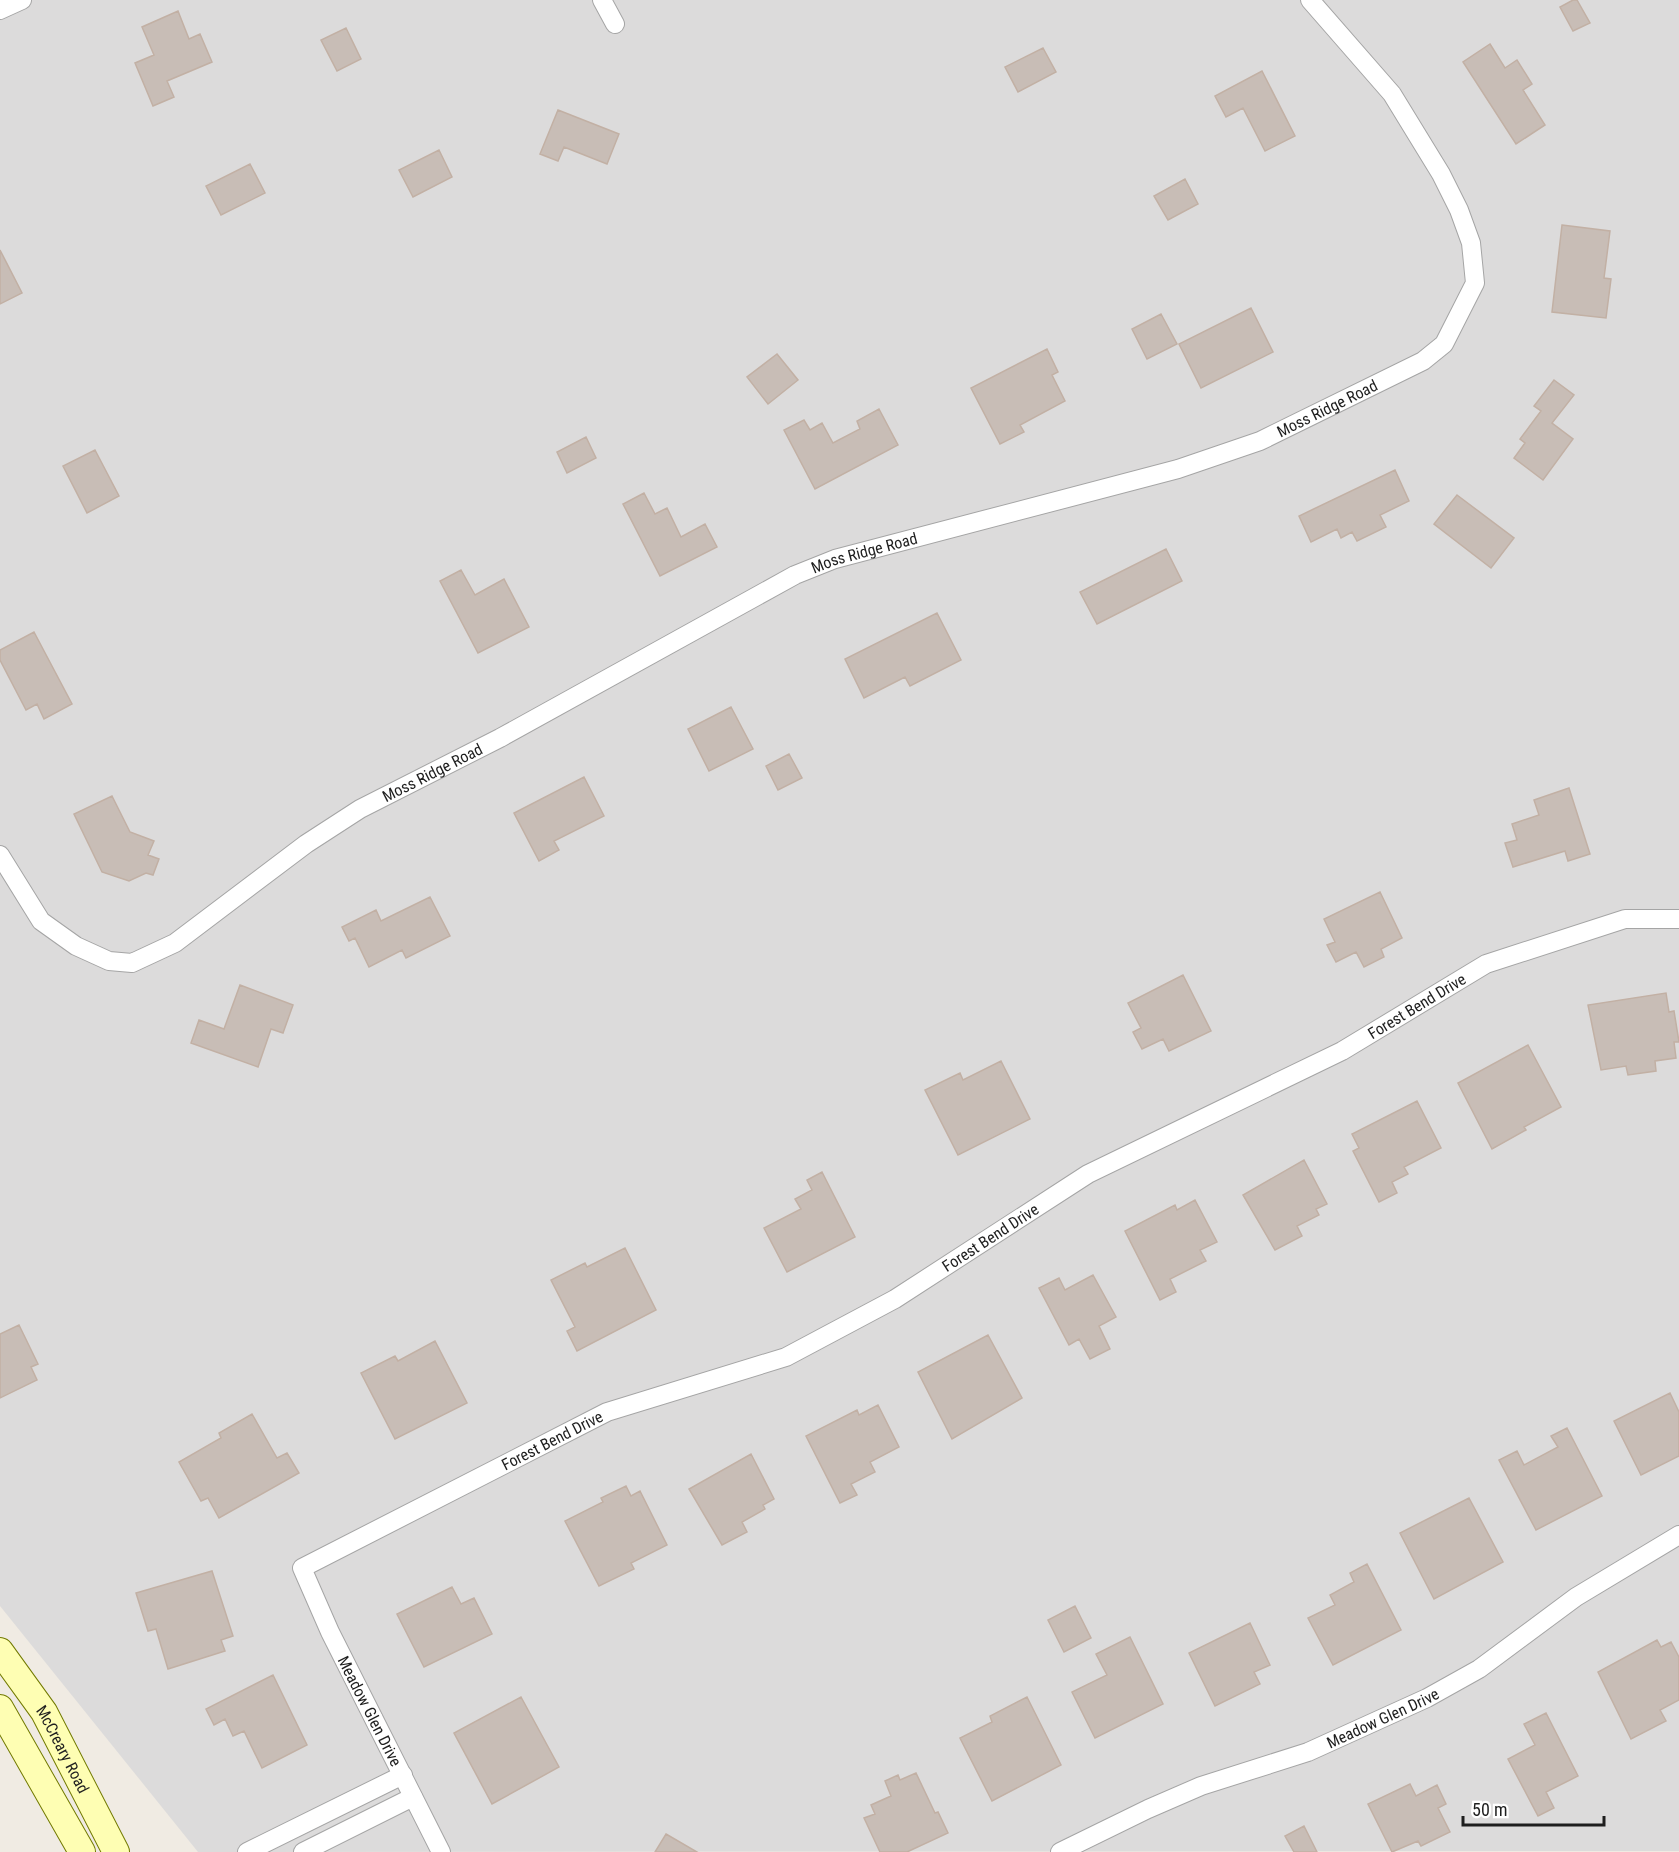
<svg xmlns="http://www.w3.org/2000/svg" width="1679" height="1852" font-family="'Roboto Condensed',sans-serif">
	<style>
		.residential { fill: #dcdbdb }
		.building { fill: #c8bdb6; stroke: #c2b0a4; stroke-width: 1.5 }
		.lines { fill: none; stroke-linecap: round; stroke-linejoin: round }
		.street-casing { stroke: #a5a5a5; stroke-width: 20 }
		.secondary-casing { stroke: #727a00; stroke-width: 28 }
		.street { stroke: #fff; stroke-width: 18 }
		.secondary { stroke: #fefeb3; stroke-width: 26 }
		.labels { text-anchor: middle; stroke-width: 5; stroke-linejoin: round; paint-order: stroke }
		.street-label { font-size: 16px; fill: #1e1e1e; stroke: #fff }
	</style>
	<rect width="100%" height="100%" fill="#f0ebe3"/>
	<path class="residential" d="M0 0H1679V1851L198 1852 0 1606Z"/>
	<path class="building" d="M1573 0H1577L1590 23 1573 31 1560 7Z
		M178 11 189 39 200 34 212 62 167 81 174 97 153 106 135 63 154 55 142 27Z
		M346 28 361 59 337 71 321 40Z
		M1490 44 1505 68 1517 60 1532 84 1523 90 1545 125 1516 144 1463 62Z
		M1043 48 1056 72 1018 92 1005 67Z
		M1262 71 1295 136 1265 151 1243 108 1226 117 1215 96Z
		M558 110 619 134 607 164 564 147 558 161 540 154Z
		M439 150 452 177 413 197 399 170Z
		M250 164 265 193 221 215 206 186Z
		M1185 179 1198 204 1168 220 1154 196Z
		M1562 225 1610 231 1604 278 1611 279 1606 318 1552 312Z
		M0 250 22 293 0 304Z
		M1251 308 1273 352 1201 388 1179 344Z
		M1161 314 1177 344 1147 359 1132 329Z
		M1047 349 1058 372 1052 375 1065 401 1020 425 1024 432 1000 444 971 388Z
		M777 354 798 380 768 404 747 377Z
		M1554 380 1574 395 1552 423 1573 439 1543 480 1514 458 1525 443 1520 439 1541 411 1534 406Z
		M879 409 898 445 815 489 784 430 804 420 810 430 822 423 833 443 860 429 857 421Z
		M586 437 596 458 567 473 557 452Z
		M95 450 119 496 87 513 63 466Z
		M1395 470 1409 501 1380 515 1386 527 1357 541 1352 532 1341 538 1337 529 1311 542 1299 516Z
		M644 493 655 514 667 508 681 537 705 524 717 547 660 576 623 504Z
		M1457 495 1514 538 1491 568 1434 524Z
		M1166 549 1182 581 1097 624 1080 592Z
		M461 570 475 595 504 579 529 627 478 653 440 581Z
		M937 613 961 660 910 686 905 677 864 698 845 659Z
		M34 632 72 704 44 719 37 704 26 710 0 660V650Z
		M731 707 753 749 709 771 688 729Z
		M789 754 802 778 778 790 766 766Z
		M584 777 604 816 554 841 559 850 539 861 514 813Z
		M1569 788 1590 854 1568 861 1565 851 1513 867 1505 843 1517 840 1512 824 1539 815 1534 800Z
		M112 796 130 832 154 841 148 855 159 859 153 875 146 873 129 881 102 872 74 814Z
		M1380 892 1402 938 1381 949 1384 957 1364 967 1356 952 1336 962 1327 945 1335 942 1324 919Z
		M430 897 450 936 406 958 402 950 369 967 355 938 349 941 342 927 376 910 381 921Z
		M1183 975 1211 1031 1169 1051 1163 1039 1142 1049 1133 1032 1141 1028 1128 1003Z
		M240 985 293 1005 283 1033 271 1029 258 1067 191 1043 199 1020 224 1029Z
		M1666 993 1669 1012 1674 1011 1679 1042H1674L1676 1058 1655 1061 1656 1071 1628 1075 1626 1066 1601 1070 1588 1005Z
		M1528 1045 1561 1107 1524 1127 1526 1130 1492 1149 1458 1083Z
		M1001 1061 1030 1119 958 1155 925 1090 960 1073 963 1080Z
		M1417 1101 1441 1148 1404 1167 1408 1174 1392 1182 1397 1193 1379 1202 1353 1151 1359 1148 1352 1134Z
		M1304 1160 1327 1204 1316 1209 1319 1215 1297 1226 1302 1236 1275 1250 1243 1195Z
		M822 1172 855 1237 787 1272 764 1228 801 1209 795 1199 812 1190 807 1180Z
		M1195 1200 1217 1242 1200 1250 1206 1261 1170 1279 1176 1292 1160 1300 1125 1231 1175 1205 1177 1210Z
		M625 1248 656 1310 577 1351 567 1331 575 1327 551 1280 585 1263 587 1267Z
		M1093 1275 1116 1317 1099 1326 1110 1349 1090 1359 1079 1339 1069 1345 1039 1288 1059 1278 1065 1290Z
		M19 1325 38 1364 31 1367 37 1380 0 1398V1334Z
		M988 1335 1022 1398 952 1439 918 1372Z
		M435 1341 467 1403 395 1439 361 1373 395 1356 398 1361Z
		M1670 1393 1679 1412V1456L1641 1475 1614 1421Z
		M878 1405 899 1447 870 1462 875 1472 851 1484 857 1495 840 1503 806 1436 857 1410 859 1415Z
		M252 1414 277 1458 287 1453 299 1473 219 1518 208 1498 201 1501 179 1462 221 1438 219 1433Z
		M1567 1428 1602 1496 1536 1530 1499 1460 1517 1451 1524 1465 1558 1447 1551 1436Z
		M751 1454 774 1499 763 1505 765 1509 742 1522 747 1532 722 1545 689 1489Z
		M626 1486 631 1496 640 1491 667 1545 631 1563 634 1569 599 1586 565 1521 603 1502 601 1498Z
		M1469 1498 1503 1562 1434 1599 1400 1533Z
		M1367 1564 1401 1630 1333 1665 1308 1618 1335 1605 1330 1595 1354 1582 1350 1573Z
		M212 1571 233 1636 221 1640 225 1651 168 1669 156 1629 148 1631 136 1593Z
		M452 1587 461 1604 474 1598 492 1634 424 1667 397 1614Z
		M1075 1606 1091 1638 1064 1652 1048 1620Z
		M1250 1623 1270 1665 1254 1672 1260 1684 1215 1706 1189 1653Z
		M1130 1637 1163 1704 1095 1738 1072 1692 1107 1675 1096 1654Z
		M1657 1640 1661 1647 1671 1642 1679 1657V1700L1660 1710 1666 1721 1631 1739 1598 1672Z
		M273 1675 307 1745 262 1768 244 1731 233 1736 225 1719 214 1725 206 1709Z
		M521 1697 559 1767 492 1804 454 1733Z
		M1027 1697 1061 1765 992 1801 960 1738 992 1722 990 1716Z
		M1546 1713 1578 1776 1546 1792 1554 1808 1538 1816 1508 1759 1535 1745 1524 1724Z
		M916 1773 935 1813 938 1812 948 1833 907 1852H880L864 1818 875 1814 871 1805 891 1796 885 1781 898 1775 900 1780Z
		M1410 1784 1416 1796 1437 1785 1446 1804 1438 1808 1450 1832 1421 1846 1418 1841 1392 1852 1368 1804Z
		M1304 1826 1317 1852H1294L1285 1836Z
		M666 1834 697 1852H655Z"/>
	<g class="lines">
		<g class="street-casing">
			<g id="street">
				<path d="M602 0 615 24"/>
				<path d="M0 10 22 0"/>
				<path id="s1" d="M0 855 41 921 76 946 109 961 132 963 175 943 306 844 360 809 500 738 795 575 835 559 1178 469 1260 441 1423 361 1444 344 1475 283 1471 243 1459 210 1441 174 1392 94 1310 0"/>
				<path d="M247 1852 403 1775"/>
				<path d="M303 1852 413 1797"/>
				<path id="s2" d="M441 1852 330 1632 302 1568 607 1412 786 1357 895 1299 1088 1174 1342 1051 1486 964 1625 919H1679"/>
				<path id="s3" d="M1060 1852 1148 1809 1201 1786 1308 1752 1427 1698 1479 1669 1576 1597 1679 1535"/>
			</g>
		</g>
		<g class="secondary-casing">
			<g id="secondary">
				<path id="s4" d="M0 1651 44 1712 116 1852"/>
				<path d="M0 1708 82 1852"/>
			</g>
		</g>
		<use href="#street" class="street"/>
		<use href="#secondary" class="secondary"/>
	</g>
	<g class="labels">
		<g class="street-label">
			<text dy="6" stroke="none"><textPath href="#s1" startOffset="1509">Moss Ridge Road</textPath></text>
			<text dy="6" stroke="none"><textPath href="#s1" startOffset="1023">Moss Ridge Road</textPath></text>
			<text dy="6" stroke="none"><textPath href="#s1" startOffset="537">Moss Ridge Road</textPath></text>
			<text dy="6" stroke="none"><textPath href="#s2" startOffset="1569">Forest Bend Drive</textPath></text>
			<text dy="6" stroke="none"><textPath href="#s2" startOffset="1083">Forest Bend Drive</textPath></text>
			<text dy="6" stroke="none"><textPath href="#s2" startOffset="597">Forest Bend Drive</textPath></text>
			<text transform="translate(370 1711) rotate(63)" y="6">Meadow Glen Drive</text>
			<text dy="6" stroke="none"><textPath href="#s3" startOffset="350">Meadow Glen Drive</textPath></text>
			<text dy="6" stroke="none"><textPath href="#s4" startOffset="117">McCreary Road</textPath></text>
		</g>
	</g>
	<path d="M1463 1816v9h141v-9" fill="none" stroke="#1e1e1e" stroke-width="3"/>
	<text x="1472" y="1816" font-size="18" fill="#1e1e1e" stroke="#ffffff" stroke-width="4.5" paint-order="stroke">50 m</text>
</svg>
